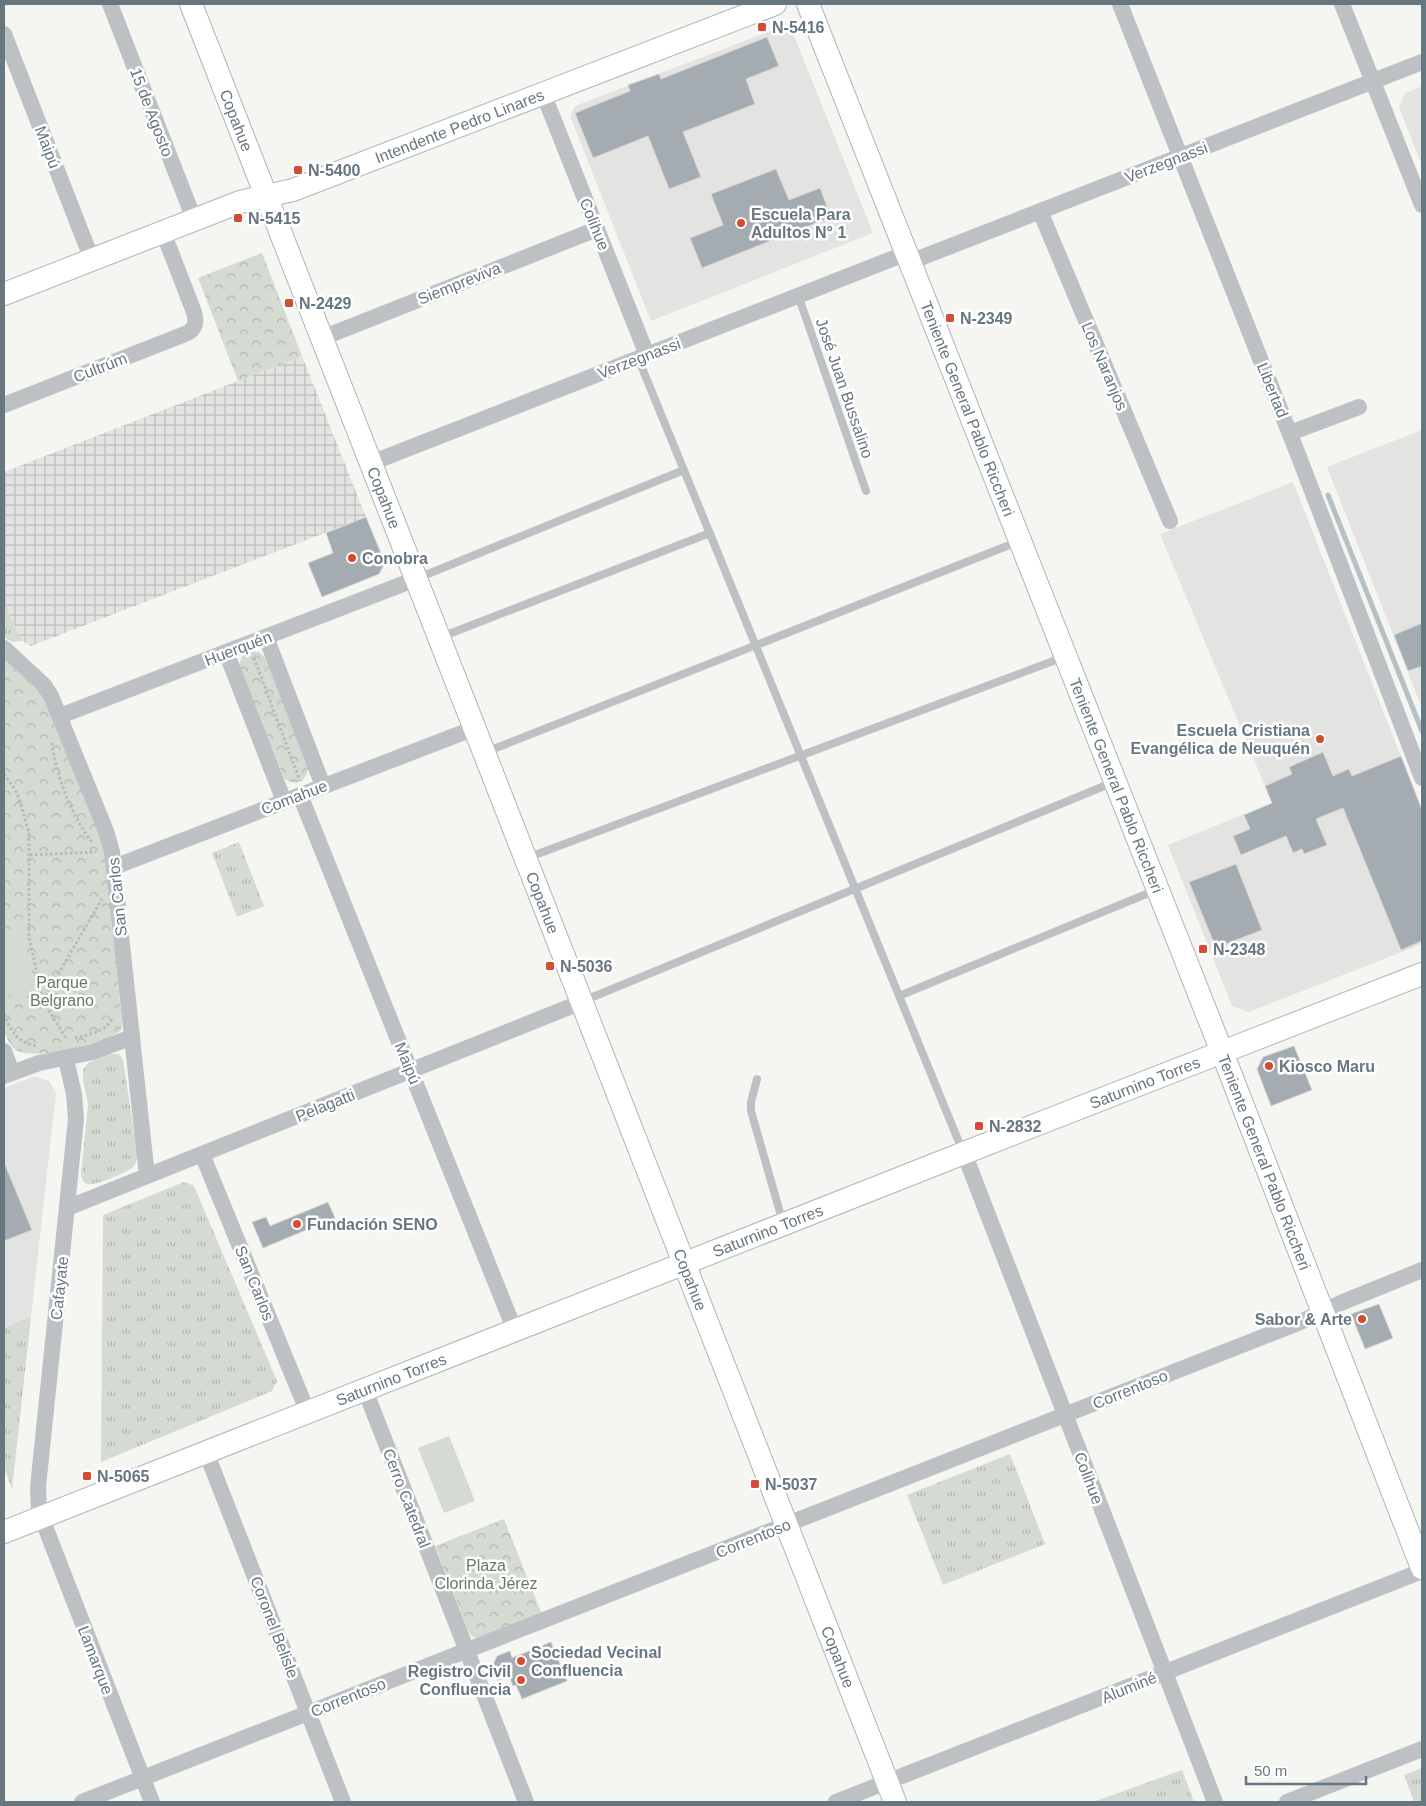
<svg xmlns="http://www.w3.org/2000/svg" width="1426" height="1806" font-family="Arial,sans-serif">
	<style>
		.built { fill: #e3e4e2 }
		.industrial { fill: url(#industrial-grid) }
		.grass { fill: url(#grass-tufts) }
		.park { fill: url(#park-crowns) }
		.pitch { fill: #d5dad2 }
		.lines { fill: none; stroke-linecap: round; stroke-linejoin: round }
		.stream { stroke: #b5c1c4; stroke-width: 5 }
		.building { fill: #a5acb1; stroke: #d7d6d5 }
		.secondary-casing { stroke: #afb5b8; stroke-width: 24 }
		.path { stroke: #b7babc; stroke-width: 3; stroke-dasharray: 2.5 2.5; stroke-linecap: butt }
		.lane { stroke: #bdc1c4; stroke-width: 8 }
		.street { stroke: #bdc1c4; stroke-width: 16 }
		.secondary { stroke: #fff; stroke-width: 22 }
		.poi-dot { fill: #d34c34; stroke: #fff; stroke-width: 2 }
		.labels { text-anchor: middle; stroke-width: 5; stroke-linejoin: round; paint-order: stroke }
		.poi-label { font-size: 16px; font-weight: bold; fill: #677780; stroke: #fff; text-anchor: start }
		.street-label { font-size: 16px; fill: #677780; stroke: #fff }
		.park-label { font-size: 16px; fill: #6a7865; stroke: #fff }
	</style>
	<defs>
		<pattern id="industrial-grid" width="8" height="8" patternUnits="userSpaceOnUse" patternTransform="scale(1.25)"><rect width="8" height="8" fill="#e3e4e2"/><path d="M0 4h8M4 0v8" fill="none" stroke="#bcbebc"/></pattern>
		<pattern id="grass-tufts" width="24" height="20" patternUnits="userSpaceOnUse" patternTransform="scale(1.25)"><rect width="24" height="20" fill="#d5dad2"/><path d="M3 7l-1-3M5 7V3M7 7l1-3M15 17l-1-3M17 17v-4M19 17l1-3" fill="none" stroke="#b1b6b0"/></pattern>
		<pattern id="park-crowns" width="20" height="18" patternUnits="userSpaceOnUse" patternTransform="scale(1.25)"><rect width="20" height="18" fill="#d5dad2"/><path d="M2 6a3 3 0 1 1 6 0M12 15a3 3 0 1 1 6 0" fill="none" stroke="#b1b6b0"/></pattern>
	</defs>
	<rect width="100%" height="100%" fill="#f5f5f2"/>
	<path class="built" d="M781 27 792 31 873 233 651 321 570 116 575 106Z
		M1422 86V166L1399 107 1405 93Z
		M1422 430V708L1327 467Z
		M1293 482 1422 810V944L1249 1012 1232 1006 1168 845 1272 803 1160 534Z
		M35 1076 49 1081 56 1093 31 1317 4 1328V1088Z"/>
	<path class="industrial" d="M302 356 366 517 31 646 22 641 4 602V472Z"/>
	<path class="grass" d="M4 602 22 641 12 642 4 637Z
		M239 842 264 906 237 917 212 853Z
		M111 1054H119L123 1060 137 1152C137 1157 137 1163 133 1167 128 1172 95 1186 88 1184 83 1183 82 1179 81 1175L88 1104 83 1080V1070L88 1063Z
		M184 1182 194 1186 277 1381 272 1391 101 1462 103 1215Z
		M31 1317 12 1489 4 1468V1328Z
		M1010 1454 1045 1544 943 1585 907 1495Z
		M1422 1768V1802H1414L1404 1775Z
		M1182 1770 1194 1802H1093Z"/>
	<path class="park" d="M262 253 302 356 238 381 198 278Z
		M251 651 259 652 266 658 308 768C307 782 294 787 284 778L240 668C239 660 242 654 251 651Z
		M4 657 39 688 104 846 122 1022 121 1030C106 1045 36 1061 16 1050 9 1045 7 1038 4 1030Z
		M504 1519 542 1615 477 1639 472 1636 468 1631 435 1546Z"/>
	<path class="pitch" d="M22 931 35 985 5 997 4 939Z
		M449 1436 475 1501 444 1513 418 1448Z"/>
	<g class="lines">
		<path class="stream" d="M1328 495 1422 731"/>
	</g>
	<path class="building" d="M767 37 779 66 746 79 755 104 683 132 701 177 669 189 648 136 593 158 575 113 630 91 628 85 659 74 661 79Z
		M776 169 789 200 820 188 831 217 702 268 690 238 723 225 711 194Z
		M366 517 385 563 379 574 322 597 308 563 333 553 326 533Z
		M1422 623V666L1408 671 1394 635Z
		M1323 752 1333 776 1349 769 1352 776 1401 756 1422 810V941L1401 950 1343 808 1316 819 1327 845 1304 854 1302 849 1293 853 1286 836 1241 855 1233 836 1250 829 1244 815 1272 803 1265 786 1292 774 1289 767Z
		M1236 864 1262 930 1216 948 1189 882Z
		M1294 1046 1312 1090 1271 1106 1257 1069 1263 1057Z
		M4 1162 32 1230 4 1241Z
		M328 1202 335 1218 263 1248 252 1222 266 1217 270 1226Z
		M1379 1304 1393 1338 1365 1349 1351 1314Z
		M551 1642 567 1681 522 1699 516 1685 513 1686 509 1676 498 1681 492 1667 497 1656 510 1651 512 1658Z"/>
	<g class="lines">
		<g class="secondary-casing">
			<g id="secondary">
				<path id="s1" d="M191 4 895 1802"/>
				<path id="s2" d="M808 4 1222 1052 1422 1568"/>
				<path id="s3" d="M4 294 240 202 293 190 775 4"/>
				<path id="s4" d="M4 1532 964 1153 1422 974"/>
			</g>
		</g>
		<path class="path" d="M254 658 300 781
			M52 743C55 773 73 819 92 842
			M4 774 14 788 19 798 29 833V937L43 1001 67 1040
			M30 855 96 852
			M43 1000 102 899
			M4 1014C11 1031 17 1043 37 1046
			M75 1038C89 1034 107 1032 113 1017"/>
		<path class="lane" d="M798 295 866 491
			M638 358 963 1152
			M418 578 684 470
			M441 637 710 533
			M486 752 1017 542
			M527 858 1064 657
			M899 996 1156 890
			M583 1001 1114 782
			M757 1079 751 1102V1111L783 1223"/>
		<path class="street" d="M110 4 194 219
			M1120 4 1299 457 1422 778
			M1342 4 1422 205
			M4 34 92 260
			M543 93 647 355
			M1040 211 1170 521
			M910 262 1422 62
			M322 338 597 229
			M4 405 185 334C195 330 197 323 194 312L163 232
			M1290 433 1359 407
			M371 463 907 253
			M266 637 323 786
			M4 648 44 685 51 696 106 831 112 852 147 1176
			M226 652 284 801
			M60 716 416 579
			M300 795 515 1331
			M114 867 475 728
			M4 1051 12 1072
			M66 1059 74 1094 76 1119 38 1487 39 1511 152 1802
			M4 1076 39 1063 93 1052 132 1037
			M964 1153 1215 1802
			M202 1154 308 1413
			M67 1208 582 1002
			M365 1390 526 1802
			M206 1452 343 1802
			M82 1802 1298 1323 1343 1302 1422 1270
			M836 1802 1422 1571
			M1287 1802 1422 1749"/>
		<use href="#secondary" class="secondary"/>
	</g>
	<g class="poi-dot">
		<rect x="757" y="22" width="10" height="10" rx="2.5"/>
		<rect x="293" y="165" width="10" height="10" rx="2.5"/>
		<rect x="233" y="213" width="10" height="10" rx="2.5"/>
		<circle cx="741" cy="223" r="5"/>
		<rect x="284" y="298" width="10" height="10" rx="2.5"/>
		<rect x="945" y="313" width="10" height="10" rx="2.5"/>
		<circle cx="352" cy="558" r="5"/>
		<circle cx="1320" cy="739" r="5"/>
		<rect x="1198" y="944" width="10" height="10" rx="2.5"/>
		<rect x="545" y="961" width="10" height="10" rx="2.5"/>
		<circle cx="1269" cy="1066" r="5"/>
		<rect x="974" y="1121" width="10" height="10" rx="2.5"/>
		<circle cx="297" cy="1224" r="5"/>
		<circle cx="1362" cy="1319" r="5"/>
		<rect x="82" y="1471" width="10" height="10" rx="2.5"/>
		<rect x="750" y="1479" width="10" height="10" rx="2.5"/>
		<circle cx="521" cy="1661" r="5"/>
		<circle cx="521" cy="1680" r="5"/>
	</g>
	<g class="labels">
		<g class="poi-label">
			<text x="772" y="33">N-5416</text>
			<text x="308" y="176">N-5400</text>
			<text x="751" y="220">Escuela Para<tspan x="751" dy="18">Adultos N° 1</tspan></text>
			<text x="248" y="224">N-5415</text>
			<text x="299" y="309">N-2429</text>
			<text x="960" y="324">N-2349</text>
			<text x="362" y="564">Conobra</text>
			<text x="1310" y="736" text-anchor="end">Escuela Cristiana<tspan x="1310" dy="18">Evangélica de Neuquén</tspan></text>
			<text x="1213" y="955">N-2348</text>
			<text x="560" y="972">N-5036</text>
			<text x="1279" y="1072">Kiosco Maru</text>
			<text x="989" y="1132">N-2832</text>
			<text x="307" y="1230">Fundación SENO</text>
			<text x="1352" y="1325" text-anchor="end">Sabor &amp; Arte</text>
			<text x="97" y="1482">N-5065</text>
			<text x="765" y="1490">N-5037</text>
			<text x="531" y="1658">Sociedad Vecinal<tspan x="531" dy="18">Confluencia</tspan></text>
			<text x="511" y="1677" text-anchor="end">Registro Civil<tspan x="511" dy="18">Confluencia</tspan></text>
		</g>
		<g class="street-label">
			<text transform="translate(152 112) rotate(69)" y="6">15 de Agosto</text>
			<text dy="6" stroke="none"><textPath href="#s1" startOffset="125">Copahue</textPath></text>
			<text dy="6" stroke="none"><textPath href="#s3" startOffset="486">Intendente Pedro Linares</textPath></text>
			<text transform="translate(48 147) rotate(69)" y="6">Maipú</text>
			<text transform="translate(1166 162) rotate(-21)" y="6">Verzegnassi</text>
			<text transform="translate(595 224) rotate(68)" y="6">Colihue</text>
			<text transform="translate(459 283) rotate(-22)" y="6">Siempreviva</text>
			<text transform="translate(639 358) rotate(-21)" y="6">Verzegnassi</text>
			<text transform="translate(1105 366) rotate(67)" y="6">Los Naranjos</text>
			<text transform="translate(100 367) rotate(-21)" y="6">Cultrúm</text>
			<text transform="translate(845 388) rotate(71)" y="6">José Juan Bussalino</text>
			<text transform="translate(1273 390) rotate(68)" y="6">Libertad</text>
			<text dy="6" stroke="none"><textPath href="#s2" startOffset="435">Teniente General Pablo Riccheri</textPath></text>
			<text dy="6" stroke="none"><textPath href="#s1" startOffset="530">Copahue</textPath></text>
			<text transform="translate(238 648) rotate(-21)" y="6">Huerquén</text>
			<text dy="6" stroke="none"><textPath href="#s2" startOffset="840">Teniente General Pablo Riccheri</textPath></text>
			<text transform="translate(294 797) rotate(-21)" y="6">Comahue</text>
			<text transform="translate(117 897) rotate(-96)" y="6">San Carlos</text>
			<text dy="6" stroke="none"><textPath href="#s1" startOffset="965">Copahue</textPath></text>
			<text transform="translate(408 1063) rotate(68)" y="6">Maipú</text>
			<text dy="6" stroke="none"><textPath href="#s4" startOffset="1226">Saturnino Torres</textPath></text>
			<text transform="translate(325 1105) rotate(-22)" y="6">Pelagatti</text>
			<text dy="6" stroke="none"><textPath href="#s2" startOffset="1245">Teniente General Pablo Riccheri</textPath></text>
			<text dy="6" stroke="none"><textPath href="#s4" startOffset="821">Saturnino Torres</textPath></text>
			<text dy="6" stroke="none"><textPath href="#s1" startOffset="1370">Copahue</textPath></text>
			<text transform="translate(255 1283) rotate(68)" y="6">San Carlos</text>
			<text transform="translate(59 1288) rotate(-84)" y="6">Cafayate</text>
			<text dy="6" stroke="none"><textPath href="#s4" startOffset="416">Saturnino Torres</textPath></text>
			<text transform="translate(1130 1389) rotate(-22)" y="6">Correntoso</text>
			<text transform="translate(1089 1478) rotate(69)" y="6">Colihue</text>
			<text transform="translate(407 1498) rotate(69)" y="6">Cerro Catedral</text>
			<text transform="translate(753 1538) rotate(-22)" y="6">Correntoso</text>
			<text transform="translate(275 1627) rotate(69)" y="6">Coronel Belisle</text>
			<text dy="6" stroke="none"><textPath href="#s1" startOffset="1775">Copahue</textPath></text>
			<text transform="translate(96 1660) rotate(69)" y="6">Lamarque</text>
			<text transform="translate(1129 1687) rotate(-22)" y="6">Aluminé</text>
			<text transform="translate(348 1697) rotate(-22)" y="6">Correntoso</text>
		</g>
		<g class="park-label">
			<text x="62" y="988">Parque<tspan x="62" dy="18">Belgrano</tspan></text>
			<text x="486" y="1571">Plaza<tspan x="486" dy="18">Clorinda Jérez</tspan></text>
		</g>
	</g>
	<rect width="1426" height="1806" fill="none" stroke="#677780" stroke-width="10"/>
	<path d="M1246 1776v8h120v-8" fill="none" stroke="#677780" stroke-width="2.5"/>
	<text x="1254" y="1776" font-size="15" fill="#677780" stroke="#ffffff" stroke-width="4" paint-order="stroke">50 m</text>
</svg>
